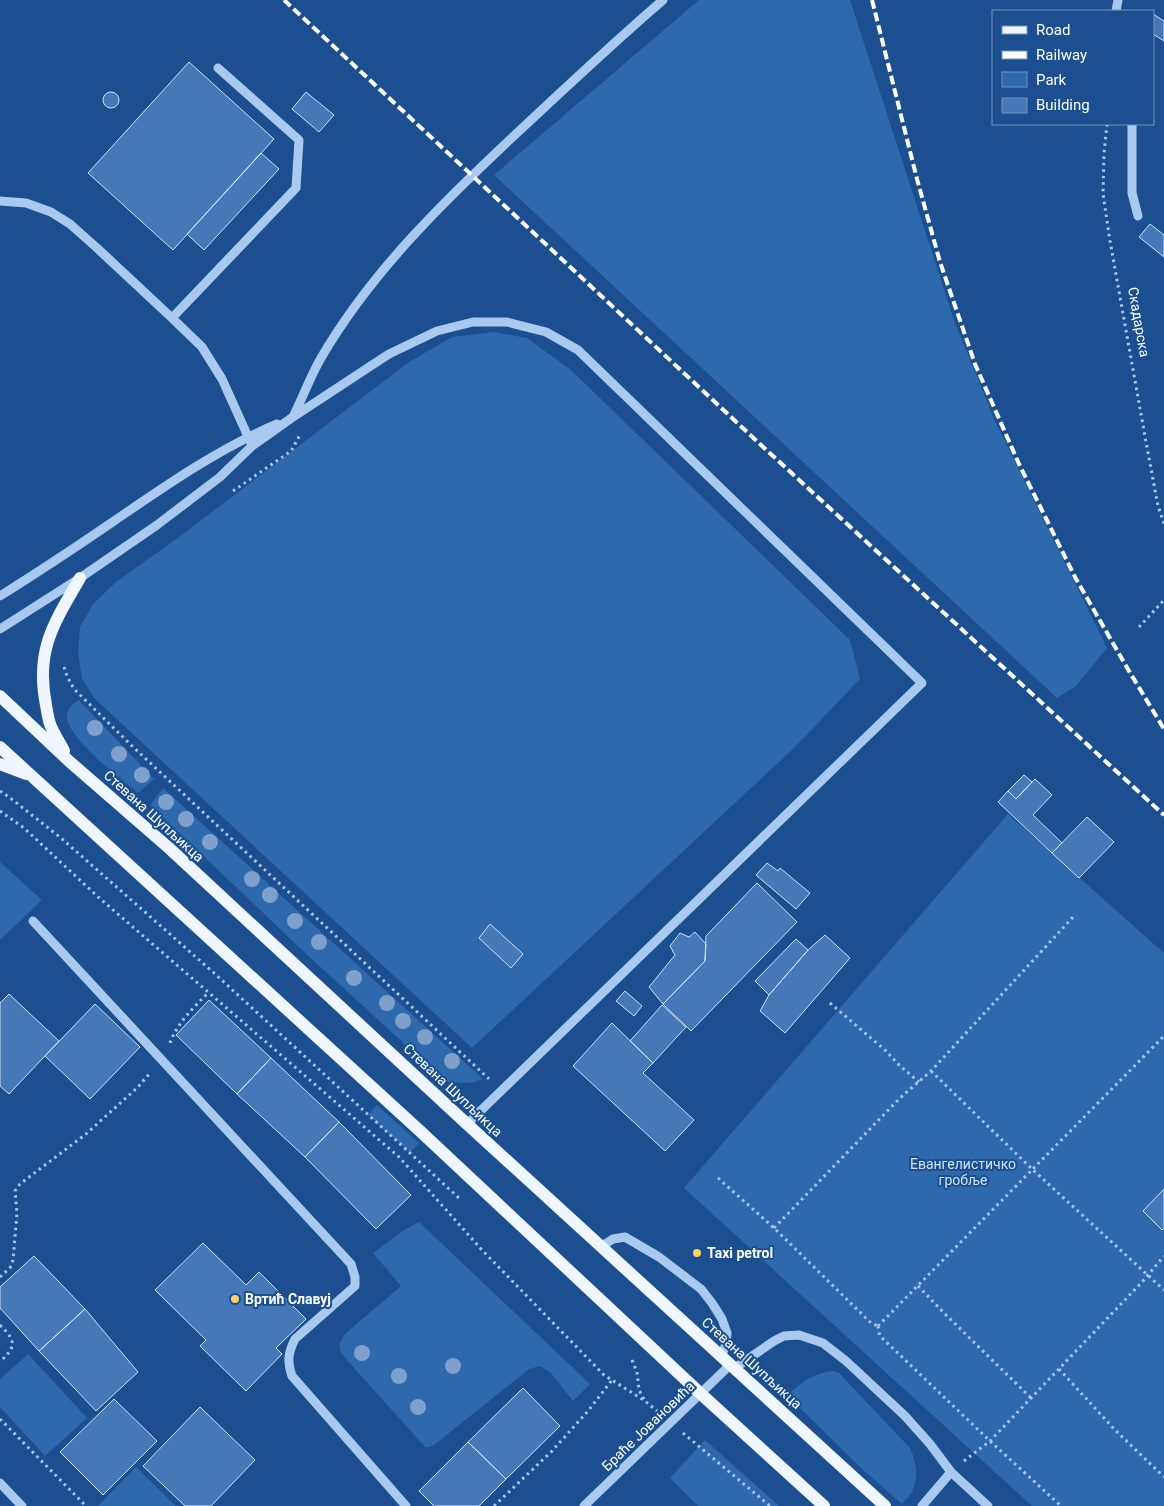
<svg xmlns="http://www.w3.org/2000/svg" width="1164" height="1506" font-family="Roboto,sans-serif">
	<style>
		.green { fill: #2e69ad }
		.building { fill: #4478b7; stroke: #cfe3fa }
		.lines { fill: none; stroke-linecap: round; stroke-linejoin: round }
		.path { stroke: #a9c9ee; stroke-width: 3; stroke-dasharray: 2.5 4; stroke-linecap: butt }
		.minor { stroke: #a9c9ee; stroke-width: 9 }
		.major { stroke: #f0f6ff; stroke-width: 12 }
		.rail { stroke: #fff; stroke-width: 4; stroke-dasharray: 9 4; stroke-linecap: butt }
		.tree { fill: #7ea0ca }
		.poi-dot { fill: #ffd166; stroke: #1b4f8f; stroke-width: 2 }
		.labels { text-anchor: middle; stroke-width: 4; stroke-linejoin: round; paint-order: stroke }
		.street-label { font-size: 14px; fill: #fff; stroke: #1b4f8f }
		.park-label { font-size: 14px; fill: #cfe3fa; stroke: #1b4f8f }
		.poi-label { font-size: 14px; font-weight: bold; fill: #fff; stroke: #1b4f8f; text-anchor: start }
	</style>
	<rect width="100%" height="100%" fill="#1b4f8f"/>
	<path class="green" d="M699 0H850L954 320 995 421 1107 648 1076 686 1057 698 494 175Z
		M494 332 527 338 571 370 850 640 860 679 795 747 472 1048 95 699 82 679 78 652 80 627 93 604 116 582 179 537 409 362 452 337Z
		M79 700 154 779 138 793C121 779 69 739 67 718 66 709 72 704 79 700Z
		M163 788 483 1079 472 1083 446 1082 303 951 150 805Z
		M1008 814 1164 953V1506H1032L684 1188Z
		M0 862 42 900 0 940Z
		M377 1105 419 1143 410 1153 368 1115Z
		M419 1222 590 1384 573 1401 551 1373 540 1366 529 1369 434 1445 426 1448 346 1359C337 1348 338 1345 345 1334L401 1286 373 1253 404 1230Z
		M28 1354 87 1418 45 1456 0 1407V1379Z
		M832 1371 839 1373 910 1448C916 1461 919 1478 912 1492 910 1496 905 1500 902 1504L863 1470 787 1395C801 1383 813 1373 832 1371Z
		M705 1440 779 1506H698L670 1478Z
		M136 1467 176 1506H98Z"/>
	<path class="building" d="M1153 14 1164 21V41L1153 34Z
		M189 62 274 139 173 250 88 173Z
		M103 100a8 8 0 1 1 16 0a8 8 0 1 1-16 0Z
		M306 92 334 115 319 132 292 109Z
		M261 153 279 169 204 250 187 234Z
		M1150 224 1164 235V257L1139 237Z
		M1024 775 1032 782 1016 799 1008 791Z
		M1035 779 1052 795 1033 815 1062 843 1052 853 998 802 1008 791 1016 799Z
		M1087 817 1114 842 1079 878 1052 853Z
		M767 863 778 871 780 868 810 893 796 909 756 875Z
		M757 883 797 922 691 1031 663 1004 705 961 706 936Z
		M490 924 523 954 511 968 479 938Z
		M695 932 706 944 705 961 663 1004 649 987 675 955 670 946 680 933 689 937Z
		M825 935 850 958 785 1033 760 1011 769 995 808 950Z
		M796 939 808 950 769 995 755 981Z
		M625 991 642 1006 634 1016 616 1001Z
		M9 994 59 1041 9 1094 0 1086V1003Z
		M209 1000 271 1058 237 1094 176 1035Z
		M95 1004 140 1047 90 1099 45 1056Z
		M662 1005 686 1027 653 1063 630 1041Z
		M612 1023 653 1063 643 1073 694 1120 665 1151 573 1066Z
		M271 1058 339 1122 305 1157 237 1094Z
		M339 1122 411 1195 376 1229 305 1157Z
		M1164 1189V1228L1162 1230 1143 1211Z
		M203 1243 246 1285 259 1272 306 1319 276 1348 282 1354 246 1391 200 1346 206 1340 155 1290Z
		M34 1256 85 1309 39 1351 0 1308V1287Z
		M85 1309 138 1372 96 1411 39 1351Z
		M523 1388 560 1426 506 1479 468 1442Z
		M114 1399 157 1441 103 1495 60 1452Z
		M200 1407 255 1460 211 1506H185L143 1466Z
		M468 1442 506 1479 479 1506H434L419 1491Z"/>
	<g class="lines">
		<path class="path" d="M1107 124 1104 153 1103 194 1110 241 1146 442 1158 506 1164 524
			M233 491 291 451 300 435
			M1139 627 1164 600
			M64 667 67 676 74 689 131 745 489 1079
			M0 791 9 797 61 838 214 973 460 1199
			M0 811 24 828 97 896 399 1157 481 1249 604 1375 645 1401 657 1411
			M830 1003 886 1051 900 1066 919 1082
			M170 1043C178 1022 193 1008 209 992
			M931 1071 1032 1169 1164 1290
			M718 1178 774 1228 871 1323 878 1326
			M774 1228 900 1098 931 1071 1074 916
			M0 1277 10 1268 13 1260 17 1213 15 1191 20 1184 86 1134 138 1087 150 1073
			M918 1286 944 1313 1031 1398
			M0 1325C17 1342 16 1346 0 1362
			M878 1326 1164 1036
			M878 1326 879 1333 881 1337 990 1441 1061 1506
			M632 1360 637 1372 639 1390 645 1401
			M1059 1369 1116 1431 1164 1477
			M0 1419 86 1506
			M683 1433 770 1506
			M964 1461 990 1441 1142 1282 1164 1256
			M494 1506 552 1451 588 1411 612 1380"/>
		<path class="minor" d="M1116 11 1118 0
			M1132 124V193L1138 216
			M0 201 26 203 51 212 70 224 97 248 172 318 296 188 299 140 218 68
			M172 318 202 347 222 379 250 441
			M293 417C303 397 310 377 321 358 371 272 444 201 517 133 565 88 613 43 663 0
			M0 596C40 571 79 545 117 519 168 484 220 448 277 424
			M0 629 80 578 157 525 220 477 252 446 293 417 389 354 437 331 473 322H507L546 332 578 350 922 683 467 1124
			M33 921 351 1264 355 1277V1286L295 1339C288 1353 287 1361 292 1376L406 1506
			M602 1246 613 1239 625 1237 659 1257 701 1289 712 1303 722 1319 727 1333 726 1343 722 1356
			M735 1368 774 1341 784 1336 799 1335 823 1343 846 1361 905 1416 930 1444 951 1472
			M0 1483 22 1506
			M584 1506 731 1364
			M922 1506 951 1472 988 1506"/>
		<path class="major" d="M0 696 70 762 169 848 467 1124 885 1506
			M0 747 420 1131 701 1394 824 1506
			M64 751C60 742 53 733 50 724 48 718 47 711 46 705 35 650 54 623 80 578
			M0 764 26 774"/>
		<path class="rail" d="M284 0 761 445 1164 815
			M872 0 917 179 940 262 975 364 1019 464 1076 579 1129 671 1164 729"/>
	</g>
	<g class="tree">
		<circle cx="95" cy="728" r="8"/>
		<circle cx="119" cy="754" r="8"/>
		<circle cx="142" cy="775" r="8"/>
		<circle cx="166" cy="802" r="8"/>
		<circle cx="186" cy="819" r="8"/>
		<circle cx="210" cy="842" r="8"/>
		<circle cx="252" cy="879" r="8"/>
		<circle cx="270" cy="895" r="8"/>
		<circle cx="295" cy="921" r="8"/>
		<circle cx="319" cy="942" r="8"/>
		<circle cx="354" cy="978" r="8"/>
		<circle cx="387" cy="1003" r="8"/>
		<circle cx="403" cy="1021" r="8"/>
		<circle cx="425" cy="1037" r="8"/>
		<circle cx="452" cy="1061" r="8"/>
		<circle cx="362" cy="1353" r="8"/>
		<circle cx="453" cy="1366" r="8"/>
		<circle cx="399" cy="1376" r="8"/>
		<circle cx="418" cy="1407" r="8"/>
	</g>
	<g class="poi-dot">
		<circle cx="697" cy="1253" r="5"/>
		<circle cx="235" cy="1299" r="5"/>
	</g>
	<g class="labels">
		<g class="street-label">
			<text transform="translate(1139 322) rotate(80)" y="5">Скадарска</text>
			<text transform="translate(154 816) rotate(42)" y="5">Стевана Шупљикца</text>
			<text transform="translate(453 1090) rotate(43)" y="5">Стевана Шупљикца</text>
			<text transform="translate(752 1363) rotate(42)" y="5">Стевана Шупљикца</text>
			<text transform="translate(648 1426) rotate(-44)" y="5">Браће Јовановића</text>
		</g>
		<g class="park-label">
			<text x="963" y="1169">Евангелистичко<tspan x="963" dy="16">гробље</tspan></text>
		</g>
		<g class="poi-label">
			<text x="707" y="1258">Taxi petrol</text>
			<text x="245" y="1304">Вртић Славуј</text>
		</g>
	</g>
	<rect x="992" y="10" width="162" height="115" fill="#1b4f8f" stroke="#7695bc"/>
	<rect x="1002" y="26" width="25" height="8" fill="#f0f6ff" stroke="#7695bc"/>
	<text x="1036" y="35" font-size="15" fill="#ffffff">Road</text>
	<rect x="1002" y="51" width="25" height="8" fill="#ffffff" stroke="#7695bc"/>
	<text x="1036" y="60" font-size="15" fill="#ffffff">Railway</text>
	<rect x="1002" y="72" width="25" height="15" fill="#2e69ad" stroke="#7695bc"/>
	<text x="1036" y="85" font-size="15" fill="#ffffff">Park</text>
	<rect x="1002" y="98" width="25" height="15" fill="#4478b7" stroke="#7695bc"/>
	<text x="1036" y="110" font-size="15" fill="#ffffff">Building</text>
</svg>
